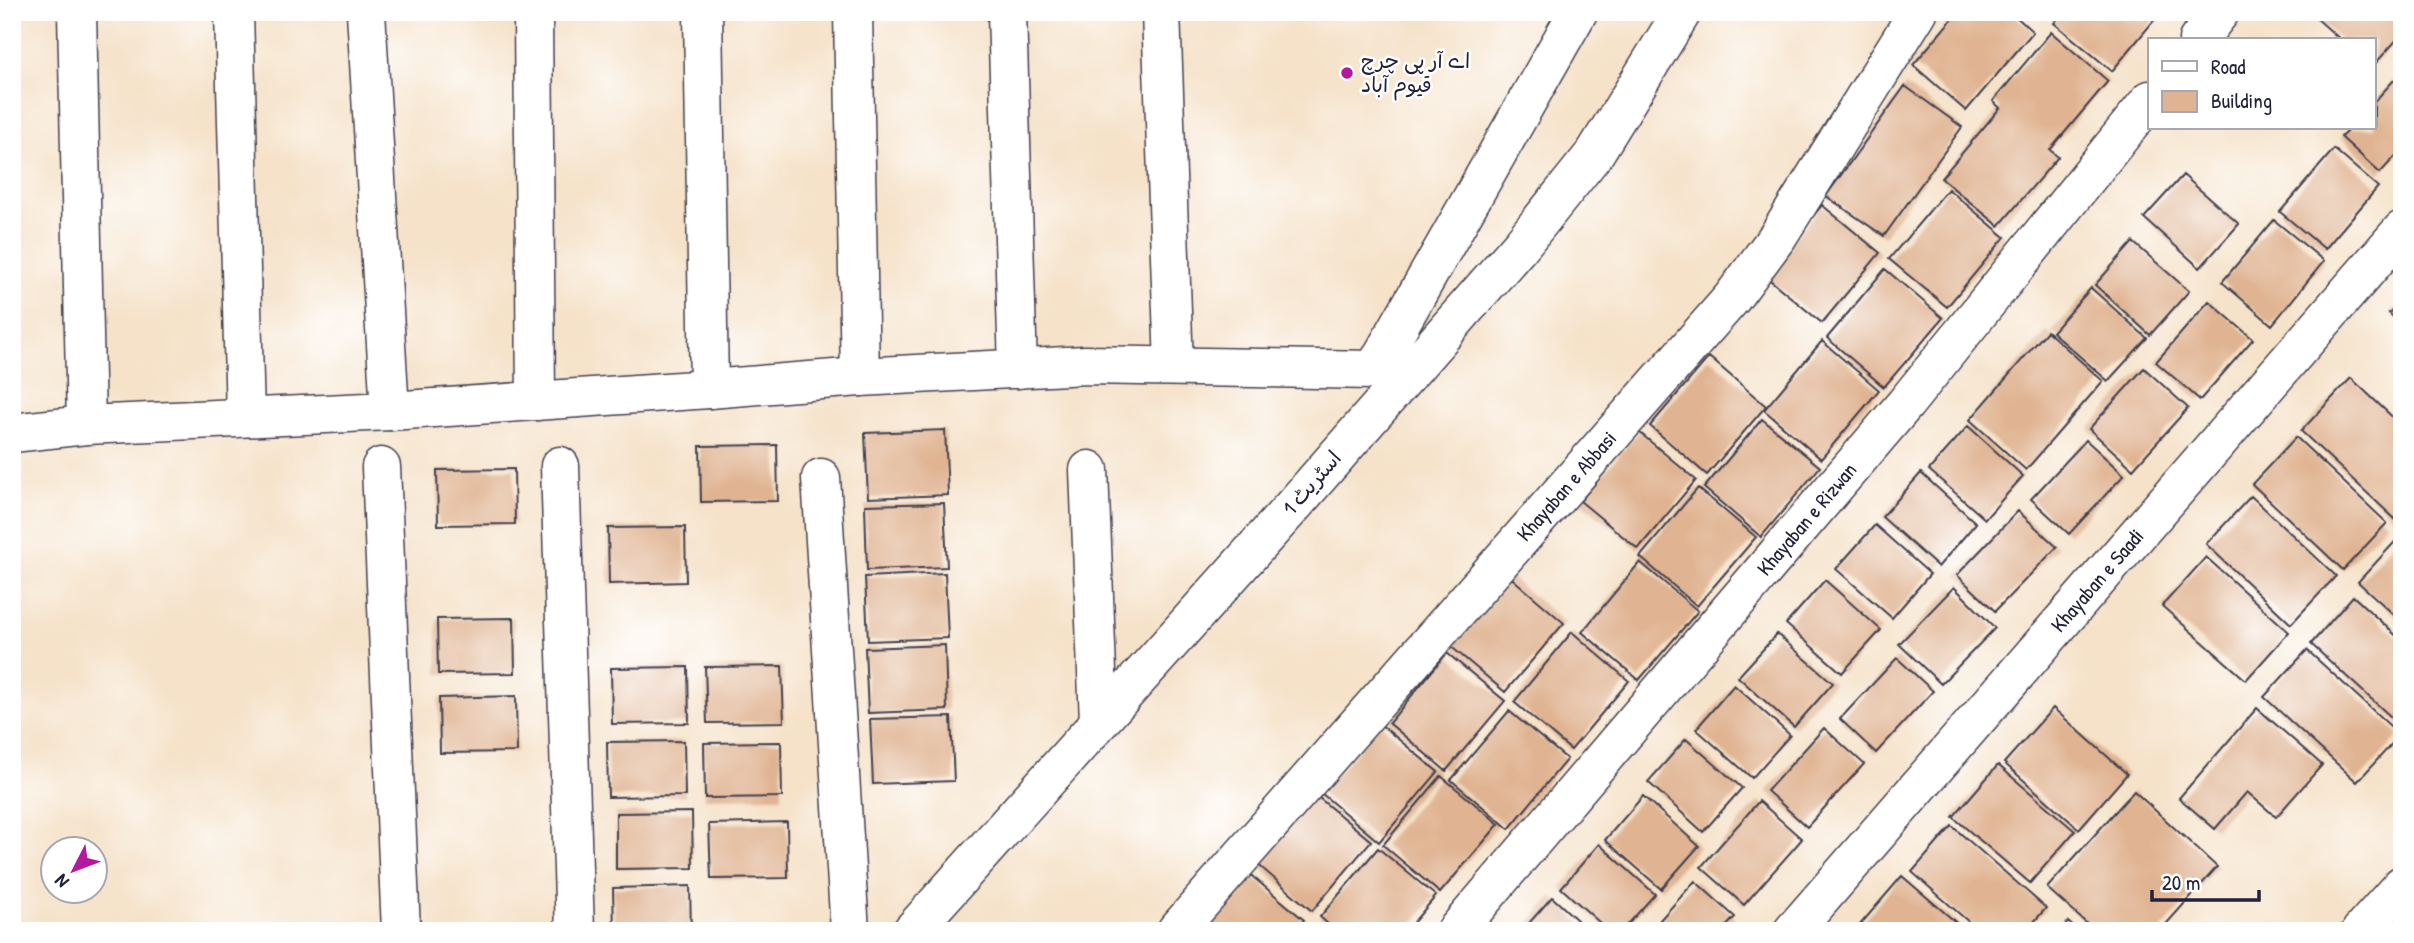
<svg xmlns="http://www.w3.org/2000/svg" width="2414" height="943" font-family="'Patrick Hand','Playpen Sans Arabic',sans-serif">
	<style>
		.building { fill: #e0b492 }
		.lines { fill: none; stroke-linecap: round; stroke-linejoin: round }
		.minor-casing { stroke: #423f50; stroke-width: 41 }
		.primary-casing { stroke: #423f50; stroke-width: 41 }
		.minor { stroke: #fff; stroke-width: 38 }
		.primary { stroke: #fff; stroke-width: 38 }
		.poi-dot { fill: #b5179e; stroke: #fff; stroke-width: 2.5 }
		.labels { text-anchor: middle; stroke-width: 5; stroke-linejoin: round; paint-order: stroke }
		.poi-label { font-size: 21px; fill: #22223b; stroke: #fff; text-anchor: start }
		.street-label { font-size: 21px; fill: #22223b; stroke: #fff }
	</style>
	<rect width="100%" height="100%" fill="#fff"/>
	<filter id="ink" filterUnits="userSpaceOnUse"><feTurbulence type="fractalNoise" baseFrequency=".0143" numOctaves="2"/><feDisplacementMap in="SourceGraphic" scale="14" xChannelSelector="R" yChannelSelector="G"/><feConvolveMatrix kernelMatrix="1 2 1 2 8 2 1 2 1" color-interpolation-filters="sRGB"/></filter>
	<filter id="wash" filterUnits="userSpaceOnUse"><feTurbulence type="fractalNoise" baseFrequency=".00686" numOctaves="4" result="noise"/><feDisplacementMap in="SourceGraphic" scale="28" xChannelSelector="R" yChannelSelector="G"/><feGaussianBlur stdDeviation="1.57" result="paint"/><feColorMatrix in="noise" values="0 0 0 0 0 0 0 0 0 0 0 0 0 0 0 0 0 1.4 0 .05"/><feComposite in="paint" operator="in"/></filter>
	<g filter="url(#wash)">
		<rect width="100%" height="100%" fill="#f5e2c9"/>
		<g id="blocks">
			<path class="building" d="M1958 12H2011L2033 32 1966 111 1913 65Z
				M2063 12H2161L2112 71 2054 23Z
				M2321 12H2397L2402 16V34L2374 65V40H2341L2316 18Z
				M2051 32 2108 81 2050 150 2058 157 1999 226 1941 178 2000 108 1993 101Z
				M2394 80 2402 87V149L2380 173 2341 137 2350 128H2374V102Z
				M1905 86 1962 127 1884 236 1826 196Z
				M2334 149 2378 187 2325 249 2280 212Z
				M2183 175 2239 224 2200 268 2144 218Z
				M1948 189 2005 237 1947 307 1889 259Z
				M1822 205 1880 253 1822 323 1764 275Z
				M2274 220 2324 261 2272 325 2222 282Z
				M2133 242 2189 291 2150 335 2095 285Z
				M1885 269 1943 318 1884 387 1827 338Z
				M2091 288 2147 338 2108 381 2052 332Z
				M2402 299V325L2389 313Z
				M2209 301 2253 339 2200 400 2156 362Z
				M2047 331 2103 381 2026 470 1970 420Z
				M1822 341 1879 390 1821 459 1764 410Z
				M1709 357 1766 406 1707 475 1650 426Z
				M2144 368 2188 408 2133 469 2089 429Z
				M2351 378 2402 426V512L2395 519 2301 431Z
				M1762 419 1820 467 1761 537 1704 488Z
				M1968 426 2023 476 1985 519 1929 470Z
				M945 430 948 495 868 498 865 433Z
				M1639 432 1696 480 1638 549 1580 501Z
				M2296 437 2387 523 2343 570 2252 484Z
				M2086 440 2124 475 2069 534 2031 499Z
				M777 445 778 501 701 502 700 446Z
				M514 469 515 524 438 525 437 470Z
				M1921 473 1976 523 1938 567 1882 517Z
				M1698 488 1756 537 1697 606 1640 557Z
				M2251 496 2336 576 2291 624 2206 544Z
				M944 503 947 567 867 570 865 505Z
				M2018 511 2057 547 1995 611 1957 575Z
				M1875 525 1930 574 1892 618 1836 569Z
				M685 527 686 582 609 584 608 528Z
				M2402 534V622L2358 582Z
				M2206 557 2289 632 2246 680 2162 606Z
				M1640 562 1698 611 1639 680 1582 632Z
				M945 573 948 638 868 641 865 577Z
				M1507 574 1564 623 1505 692 1448 644Z
				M1825 580 1881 630 1842 673 1786 624Z
				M1954 587 1995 628 1941 684 1899 644Z
				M2353 596 2402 641V727L2311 644Z
				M514 618 515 673 438 674 437 619Z
				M1572 632 1629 681 1571 750 1514 702Z
				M1777 634 1833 683 1794 727 1738 677Z
				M945 645 947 710 868 713 865 648Z
				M2307 650 2400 735 2357 782 2264 697Z
				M1447 653 1505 701 1446 771 1389 723Z
				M1897 658 1933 691 1876 753 1840 719Z
				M782 666 784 722 707 723 705 667Z
				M688 667 689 723 612 724 611 668Z
				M1734 685 1790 735 1752 778 1696 729Z
				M516 696 517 752 440 753 439 698Z
				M2053 708 2127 774 2079 829 2004 763Z
				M2257 708 2322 765 2276 817 2247 792 2215 829 2179 798Z
				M1509 711 1567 759 1509 829 1451 780Z
				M951 717 954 781 873 784 870 719Z
				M1380 724 1438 772 1379 842 1321 793Z
				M1824 728 1864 764 1807 827 1767 791Z
				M1686 739 1742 788 1703 832 1648 782Z
				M684 741 685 796 608 797 607 742Z
				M781 742 782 797 705 798 704 743Z
				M1998 765 2075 831 2030 883 1953 817Z
				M1441 776 1499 824 1440 893 1383 845Z
				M2134 791 2217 867 2160 931H2095L2047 888Z
				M1313 793 1371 841 1312 911 1255 862Z
				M1643 796 1699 846 1661 889 1605 840Z
				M1759 801 1802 839 1744 905 1701 867Z
				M692 812 693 868 616 869V813Z
				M787 822 788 878 711 879 709 824Z
				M1952 826 2046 908 2026 931H1979L1912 872Z
				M1599 844 1655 894 1622 931H1609L1561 888Z
				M1378 848 1436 896 1406 931H1336L1320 917Z
				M1246 871 1304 920 1295 931H1197Z
				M1902 876 1966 931H1864L1859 926Z
				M1695 881 1735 917 1722 931H1650Z
				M690 886 691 931H614L613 888Z
				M1552 897 1589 931H1522Z
				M2068 922 2078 931H2061Z
				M1312 924 1321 931H1306Z"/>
		</g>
	</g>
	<g filter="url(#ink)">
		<use href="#blocks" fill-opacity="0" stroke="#423f50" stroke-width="2"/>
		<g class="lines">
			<g class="minor-casing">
				<g id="minor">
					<path d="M77 12 86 425"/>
					<path d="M234 12 245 417"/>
					<path d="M366 12 390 411"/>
					<path d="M533 12 536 401"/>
					<path d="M703 12 709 389"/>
					<path d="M853 12 860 377"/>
					<path d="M1007 12 1018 369"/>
					<path d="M1161 12 1174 366"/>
					<path d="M2198 40 2220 12"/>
					<path d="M1374 370 1578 12"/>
					<path d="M12 433 86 425 390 411 709 389 860 377 1085 365 1374 370 1413 368"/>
					<path d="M560 466 575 931"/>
					<path d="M381 467 401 931"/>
					<path d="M1089 470 1099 722"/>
					<path d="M821 478 850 931"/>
					<path d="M912 931 1293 506 1521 245 1595 153 1682 12"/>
					<path id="s1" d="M1176 931 1732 298 1778 236 1918 12"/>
					<path id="s2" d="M1456 931 1906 403 2150 100"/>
					<path id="s3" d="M1793 931 2402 230"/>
				</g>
			</g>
			<g class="primary-casing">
				<path id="primary" d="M2361 931 2402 885"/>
			</g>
			<use href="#minor" class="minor"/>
			<use href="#primary" class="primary"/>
		</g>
	</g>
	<circle class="poi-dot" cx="1347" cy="73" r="7"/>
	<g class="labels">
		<g class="poi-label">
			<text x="1361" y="68">اے آر پی چرچ<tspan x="1361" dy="24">قیوم آباد</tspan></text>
		</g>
		<g class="street-label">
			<text transform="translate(1312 483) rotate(-49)" y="7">اسٹریٹ 1</text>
			<text dy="7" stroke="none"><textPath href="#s1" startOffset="592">Khayaban e Abbasi</textPath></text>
			<text dy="7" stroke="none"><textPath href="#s2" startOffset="541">Khayaban e Rizwan</textPath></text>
			<text dy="7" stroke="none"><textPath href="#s3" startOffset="464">Khayaban e Saadi</textPath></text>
		</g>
	</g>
	<rect width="2414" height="943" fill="none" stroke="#fff" stroke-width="42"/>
	<rect x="2148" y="38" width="228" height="91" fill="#ffffff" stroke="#a7a7b1" stroke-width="2"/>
	<rect x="2162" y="61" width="35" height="10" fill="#ffffff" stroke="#a7a7b1" stroke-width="2"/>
	<text x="2211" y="74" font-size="21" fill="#22223b">Road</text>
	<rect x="2162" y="91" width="35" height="21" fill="#e0b492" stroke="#a7a7b1" stroke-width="2"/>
	<text x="2211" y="108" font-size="21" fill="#22223b">Building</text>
	<g transform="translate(74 870) rotate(228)"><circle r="33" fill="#ffffff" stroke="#a7a7b1" stroke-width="2"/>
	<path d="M0-5L12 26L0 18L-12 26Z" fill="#b5179e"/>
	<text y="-10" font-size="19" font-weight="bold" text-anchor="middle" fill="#22223b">N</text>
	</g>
	<path d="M2152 890v10h107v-10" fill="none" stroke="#22223b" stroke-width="3.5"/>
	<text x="2162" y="890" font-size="21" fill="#22223b" stroke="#ffffff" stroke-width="5" paint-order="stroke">20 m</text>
</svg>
